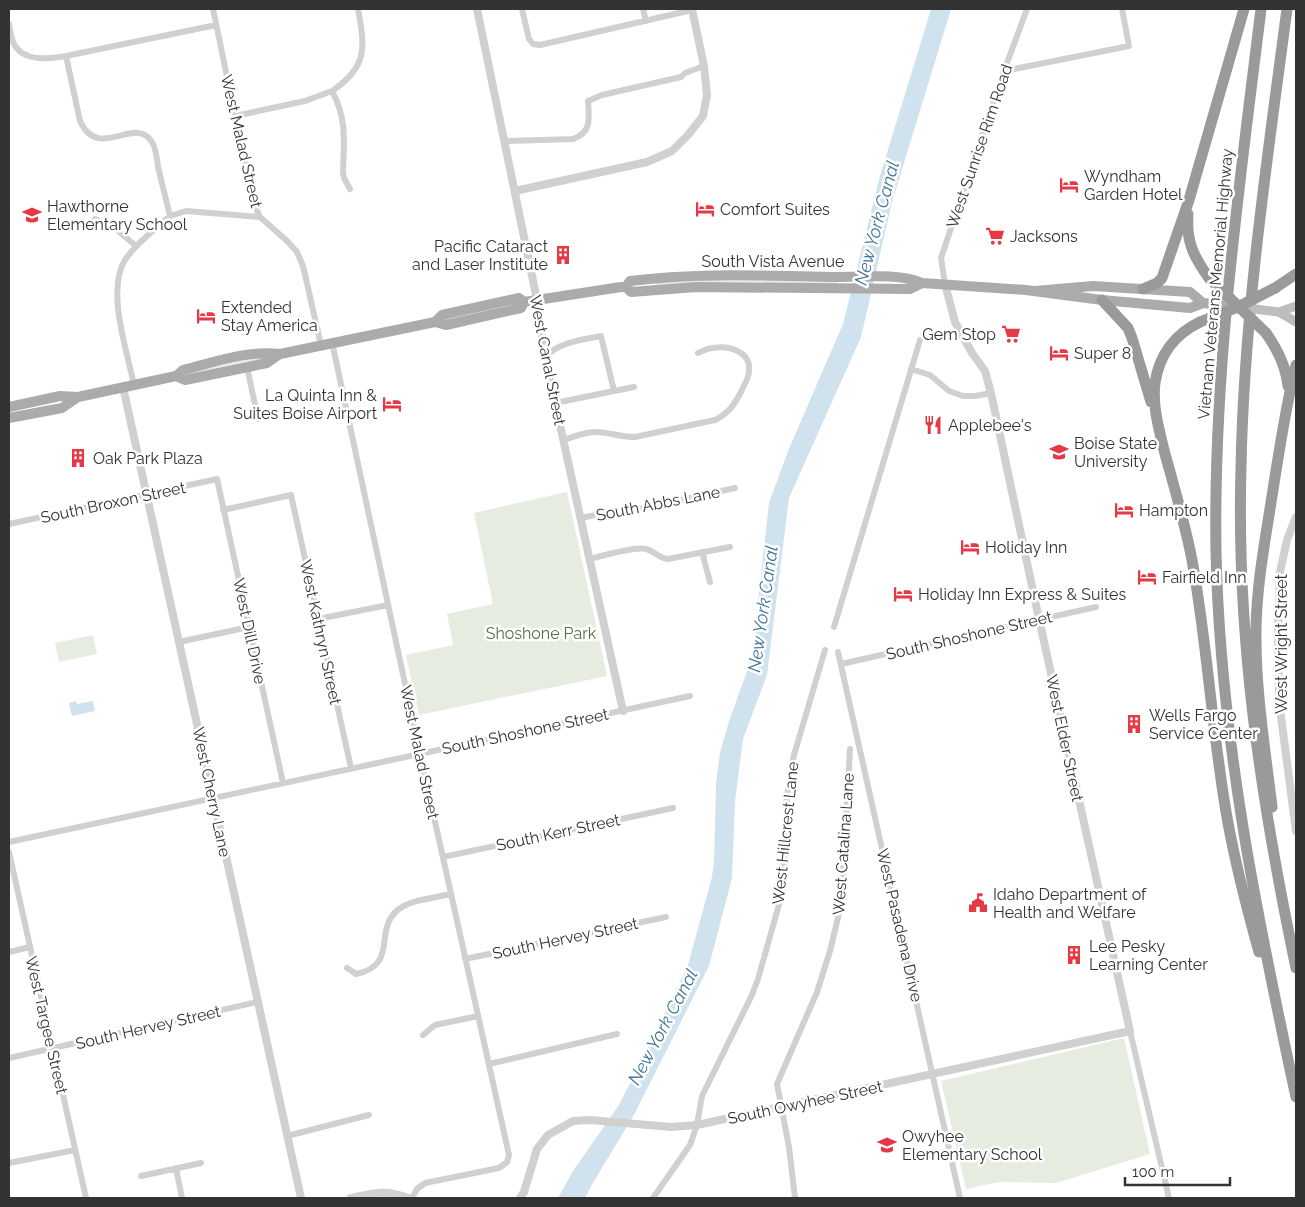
<svg xmlns="http://www.w3.org/2000/svg" width="1305" height="1207" font-family="Raleway,sans-serif">
	<style>
		.green { fill: #e6ecdf }
		.water { fill: #cfe2ee }
		.lines { fill: none; stroke-linecap: round; stroke-linejoin: round }
		.minor { stroke: #d0d0d0; stroke-width: 6 }
		.tertiary { stroke: #d0d0d0; stroke-width: 8 }
		.secondary { stroke: #bdbdbd; stroke-width: 9 }
		.primary { stroke: #ababab; stroke-width: 10 }
		.motorway { stroke: #9a9a9a; stroke-width: 11 }
		.secondary-bridge { stroke: #bdbdbd; stroke-width: 9 }
		.primary-bridge { stroke: #ababab; stroke-width: 10 }
		.motorway-bridge { stroke: #9a9a9a; stroke-width: 11 }
		.labels { text-anchor: middle; stroke-width: 5; stroke-linejoin: round; paint-order: stroke }
		.street-label { font-size: 16px; fill: #333; stroke: #fff }
		.poi-label { font-size: 16px; fill: #333; stroke: #fff; text-anchor: start }
		.park-label { font-size: 16px; fill: #56703f; stroke: #fff }
		.water-label { font-size: 18px; font-style: italic; fill: #3f7597; stroke: #fff }
	</style>
	<rect width="100%" height="100%" fill="#fff"/>
	<path class="green" d="M702 280 838 281V284L657 286 656 284V283Z
		M269 355 265 359 184 376 195 371Z
		M567 492 607 676 419 715 406 655 453 645 447 614 493 604 474 513Z
		M93 635 97 654 59 662 55 643Z
		M1124 1038 1150 1154 1056 1183 999 1182 966 1189 941 1081Z"/>
	<path class="water" d="M931 9H951L892 202 861 337 789 498 767 675 743 739 735 801 732 878 709 966 635 1113 594 1181 585 1198H558L573 1171 619 1105 646 1052 688 965 712 877 714 862 716 784 720 753 729 721 750 663 755 630 769 503 788 451 843 324 880 176Z
		M76 701 77 704 93 701 95 711 72 716 69 703Z"/>
	<g class="lines">
		<path class="minor" d="M213 9 253 202 260 217 287 241 297 252 303 266 321 345
			M522 9 529 39 533 44 540 45 692 10
			M643 9 646 21
			M9 24C10 31 11 38 14 44 23 62 49 59 66 56L80 121C99 163 137 112 153 144 156 150 157 159 158 167 162 183 166 200 170 216 155 230 136 243 125 260 106 291 127 350 134 385
			M66 56 216 25
			M1004 71 1129 46 1122 9
			M235 116 305 101 332 91
			M504 141 573 139C592 132 589 119 588 101L602 95 681 77 685 73 704 66
			M350 189 344 178 343 172C344 142 347 118 332 91 368 67 365 47 358 9
			M170 216 186 211 260 217
			M95 219 111 225 136 246
			M945 284 941 258 1004 71 1027 9
			M332 342 420 754 509 1155 507 1162 499 1168 425 1183 417 1189 412 1198
			M545 357C559 342 582 340 601 336L614 391
			M247 367 258 419
			M911 369 930 375 949 391 963 396H975L991 393
			M555 403 634 387
			M563 440C574 437 584 432 595 432 608 432 621 437 635 437L715 420C729 413 734 405 741 392 744 385 749 378 749 371 751 351 728 345 713 348 708 348 703 351 698 353
			M223 510 291 495 351 768
			M581 518 634 507 640 509 735 488
			M9 524 217 479 283 783
			M702 552 710 582
			M590 559C601 556 636 546 646 549 654 551 659 558 668 559L730 547
			M318 619 388 605
			M834 627 920 340
			M179 642 249 627
			M838 652 960 1198
			M841 664 1096 607
			M9 842 690 696
			M9 852 86 1198
			M443 857 673 808
			M9 952 30 947
			M465 959 666 917
			M347 968 356 974C400 965 372 929 399 909 413 899 435 898 451 894
			M1130 1031 1169 1198
			M423 1035 435 1025 478 1016
			M9 1058 257 1002
			M489 1064 617 1034
			M287 1136 369 1115
			M9 1163 75 1150
			M176 1168 182 1198
			M141 1176 201 1163
			M653 1198 690 1145 697 1125 702 1096 751 997 758 979 782 894 787 795 794 755 825 650
			M795 1198 789 1147 777 1084 817 992 830 951 841 905 850 749"/>
		<path class="tertiary" d="M477 9 537 300 545 357 623 711
			M515 191 647 162 672 151 688 135 703 116 707 95 704 66 692 9
			M123 387 301 1198
			M1296 517 1287 540 1280 572 1278 635 1279 701 1296 831
			M351 1198C373 1193 387 1189 408 1198
			M520 1198 524 1192 537 1149 548 1135 573 1121 590 1120 671 1127 697 1125 1130 1031 1039 619 991 393 985 371 972 353 955 322 945 284"/>
		<path class="secondary" d="M1279 312 1296 322
			M1279 312 1296 306"/>
		<path class="primary" d="M626 287 630 281C699 272 770 276 839 277 865 277 898 273 922 283L1026 290 1102 300 1190 308 1203 303 1190 292 1093 286 1035 291
			M435 322 442 315 519 298 524 302 621 287H626L631 292 696 287 910 289 922 283
			M176 376 185 380 267 363 280 354
			M9 407 60 396 78 397 176 376 183 370C215 362 248 350 280 354L435 322 446 325 521 308 524 302
			M9 418 62 408 78 397"/>
		<path class="motorway" d="M1261 9C1239 189 1213 370 1216 552 1220 737 1257 917 1296 1097
			M1287 9C1267 161 1244 314 1241 467 1236 638 1261 801 1296 968
			M1188 214C1186 241 1193 256 1209 278
			M1275 288 1296 274
			M1143 289 1157 283 1162 278 1189 200 1244 9
			M1102 300 1128 328 1132 338 1151 402
			M1200 322C1175 334 1159 355 1155 383 1152 405 1159 429 1164 450 1174 487 1185 523 1192 560 1208 647 1212 736 1228 823 1236 866 1247 909 1259 952
			M1266 333C1278 350 1286 366 1288 386
			M1272 807C1265 748 1255 688 1256 628 1257 582 1265 542 1272 496 1279 453 1285 409 1296 365"/>
		<path class="secondary-bridge" d="M1238 307 1279 312"/>
		<path class="primary-bridge" d="M1203 303 1238 307"/>
		<path class="motorway-bridge" d="M1209 278 1266 333
			M1200 322 1238 307 1275 288"/>
	</g>
	<defs>
		<g id="hotel-bare" transform="scale(1.5)"><path d="M-6-4.5h1.5V1H6V5H4.5V3h-9V5H-6ZM-4 0a1.8 1.8 0 1 1 3.6 0ZM.5 0V-2.5h3Q6-2.5 6 0Z" fill="#e63946" stroke="#fff" stroke-width="2.5" paint-order="stroke"/></g>
		<g id="school-bare" transform="scale(1.5)"><path d="M0-5L7-2L0 1L-7-2ZM-4 1L0 2.5L4 1V4Q0 6-4 4Z" fill="#e63946" stroke="#fff" stroke-width="2.5" paint-order="stroke"/></g>
		<g id="supermarket-bare" transform="scale(1.5)"><path d="M-6-5.5h2.5l.6 2H6L4.5 2H-2.5L-4.4-4H-6ZM-1.5 3.2a1.3 1.3 0 1 0 .1 0ZM3 3.2a1.3 1.3 0 1 0 .1 0Z" fill="#e63946" stroke="#fff" stroke-width="2.5" paint-order="stroke"/></g>
		<g id="building-bare" transform="scale(1.5)"><path d="M-4-6H4V6H1V3H-1V6H-4ZM-2.5-4.3h1.7v1.8h-1.7ZM.8-4.3h1.7v1.8H.8ZM-2.5-1h1.7V.8h-1.7ZM.8-1h1.7V.8H.8Z" fill="#e63946" stroke="#fff" stroke-width="2.5" paint-order="stroke"/></g>
		<g id="restaurant-bare" transform="scale(1.5)"><path d="M-5-6h1v4h1v-4h1v4h1v-4h1v5L-1.5 .5V6h-2V.5L-5-1ZM5-6V6H3V1.5H1.5Q1.5-4 5-6Z" fill="#e63946" stroke="#fff" stroke-width="2.5" paint-order="stroke"/></g>
		<g id="university-bare" transform="scale(1.5)"><path d="M0-5L7-2L0 1L-7-2ZM-4 1L0 2.5L4 1V4Q0 6-4 4Z" fill="#e63946" stroke="#fff" stroke-width="2.5" paint-order="stroke"/></g>
		<g id="civic-bare" transform="scale(1.5)"><path d="M-.6-6.5H3V-4.5H.6V-3L4-1V1h2V6H-6V1h2V-1L-.6-3ZM-1.2 2.5V6h2.4V2.5Z" fill="#e63946" stroke="#fff" stroke-width="2.5" paint-order="stroke"/></g>
	</defs>
	<g fill-rule="evenodd">
		<use href="#hotel-bare" x="1069" y="185"/>
		<use href="#hotel-bare" x="705" y="209"/>
		<use href="#school-bare" x="32" y="215"/>
		<use href="#supermarket-bare" x="995" y="236"/>
		<use href="#building-bare" x="563" y="255"/>
		<use href="#hotel-bare" x="206" y="316"/>
		<use href="#supermarket-bare" x="1011" y="334"/>
		<use href="#hotel-bare" x="1059" y="353"/>
		<use href="#hotel-bare" x="392" y="404"/>
		<use href="#restaurant-bare" x="933" y="425"/>
		<use href="#university-bare" x="1059" y="452"/>
		<use href="#building-bare" x="78" y="458"/>
		<use href="#hotel-bare" x="1124" y="510"/>
		<use href="#hotel-bare" x="970" y="547"/>
		<use href="#hotel-bare" x="1147" y="577"/>
		<use href="#hotel-bare" x="903" y="594"/>
		<use href="#building-bare" x="1134" y="724"/>
		<use href="#civic-bare" x="978" y="903"/>
		<use href="#building-bare" x="1074" y="955"/>
		<use href="#school-bare" x="887" y="1145"/>
	</g>
	<g class="labels">
		<g class="street-label">
			<text transform="translate(242 141) rotate(77)" y="6">West Malad Street</text>
			<text transform="translate(979 146) rotate(-71)" y="6">West Sunrise Rim Road</text>
			<text x="773" y="267">South Vista Avenue</text>
			<text transform="translate(1215 284) rotate(-85)" y="6">Vietnam Veterans Memorial Highway</text>
			<text transform="translate(548 360) rotate(79)" y="6">West Canal Street</text>
			<text transform="translate(113 502) rotate(-12)" y="6">South Broxon Street</text>
			<text transform="translate(658 503) rotate(-11)" y="6">South Abbs Lane</text>
			<text transform="translate(250 631) rotate(78)" y="6">West Dill Drive</text>
			<text transform="translate(321 632) rotate(78)" y="6">West Kathryn Street</text>
			<text transform="translate(969 635) rotate(-13)" y="6">South Shoshone Street</text>
			<text transform="translate(1281 644) rotate(-90)" y="6">West Wright Street</text>
			<text transform="translate(525 731) rotate(-12)" y="6">South Shoshone Street</text>
			<text transform="translate(1065 738) rotate(78)" y="6">West Elder Street</text>
			<text transform="translate(420 752) rotate(78)" y="6">West Malad Street</text>
			<text transform="translate(212 792) rotate(78)" y="6">West Cherry Lane</text>
			<text transform="translate(558 832) rotate(-12)" y="6">South Kerr Street</text>
			<text transform="translate(785 833) rotate(-84)" y="6">West Hillcrest Lane</text>
			<text transform="translate(843 844) rotate(-86)" y="6">West Catalina Lane</text>
			<text transform="translate(900 925) rotate(77)" y="6">West Pasadena Drive</text>
			<text transform="translate(565 938) rotate(-12)" y="6">South Hervey Street</text>
			<text transform="translate(47 1025) rotate(77)" y="6">West Targee Street</text>
			<text transform="translate(148 1027) rotate(-13)" y="6">South Hervey Street</text>
			<text transform="translate(805 1102) rotate(-12)" y="6">South Owyhee Street</text>
		</g>
		<g class="poi-label">
			<text x="1084" y="182">Wyndham<tspan x="1084" dy="18">Garden Hotel</tspan></text>
			<text x="47" y="212">Hawthorne<tspan x="47" dy="18">Elementary School</tspan></text>
			<text x="720" y="215">Comfort Suites</text>
			<text x="1010" y="242">Jacksons</text>
			<text x="548" y="252" text-anchor="end">Pacific Cataract<tspan x="548" dy="18">and Laser Institute</tspan></text>
			<text x="221" y="313">Extended<tspan x="221" dy="18">Stay America</tspan></text>
			<text x="996" y="340" text-anchor="end">Gem Stop</text>
			<text x="1074" y="359">Super 8</text>
			<text x="377" y="401" text-anchor="end">La Quinta Inn &amp;<tspan x="377" dy="18">Suites Boise Airport</tspan></text>
			<text x="948" y="431">Applebee's</text>
			<text x="1074" y="449">Boise State<tspan x="1074" dy="18">University</tspan></text>
			<text x="93" y="464">Oak Park Plaza</text>
			<text x="1139" y="516">Hampton</text>
			<text x="985" y="553">Holiday Inn</text>
			<text x="1162" y="583">Fairfield Inn</text>
			<text x="918" y="600">Holiday Inn Express &amp; Suites</text>
			<text x="1149" y="721">Wells Fargo<tspan x="1149" dy="18">Service Center</tspan></text>
			<text x="993" y="900">Idaho Department of<tspan x="993" dy="18">Health and Welfare</tspan></text>
			<text x="1089" y="952">Lee Pesky<tspan x="1089" dy="18">Learning Center</tspan></text>
			<text x="902" y="1142">Owyhee<tspan x="902" dy="18">Elementary School</tspan></text>
		</g>
		<g class="park-label">
			<text x="541" y="639">Shoshone Park</text>
		</g>
		<g class="water-label">
			<text transform="translate(877 223) rotate(-75)" y="6">New York Canal</text>
			<text transform="translate(763 609) rotate(-82)" y="6">New York Canal</text>
			<text transform="translate(663 1027) rotate(-62)" y="6">New York Canal</text>
		</g>
	</g>
	<rect width="1305" height="1207" fill="none" stroke="#333333" stroke-width="20"/>
	<path d="M1125 1177v8h105v-8" fill="none" stroke="#333333" stroke-width="2.5"/>
	<text x="1132" y="1177" font-size="15" fill="#333333" stroke="#ffffff" stroke-width="4" paint-order="stroke">100 m</text>
</svg>
